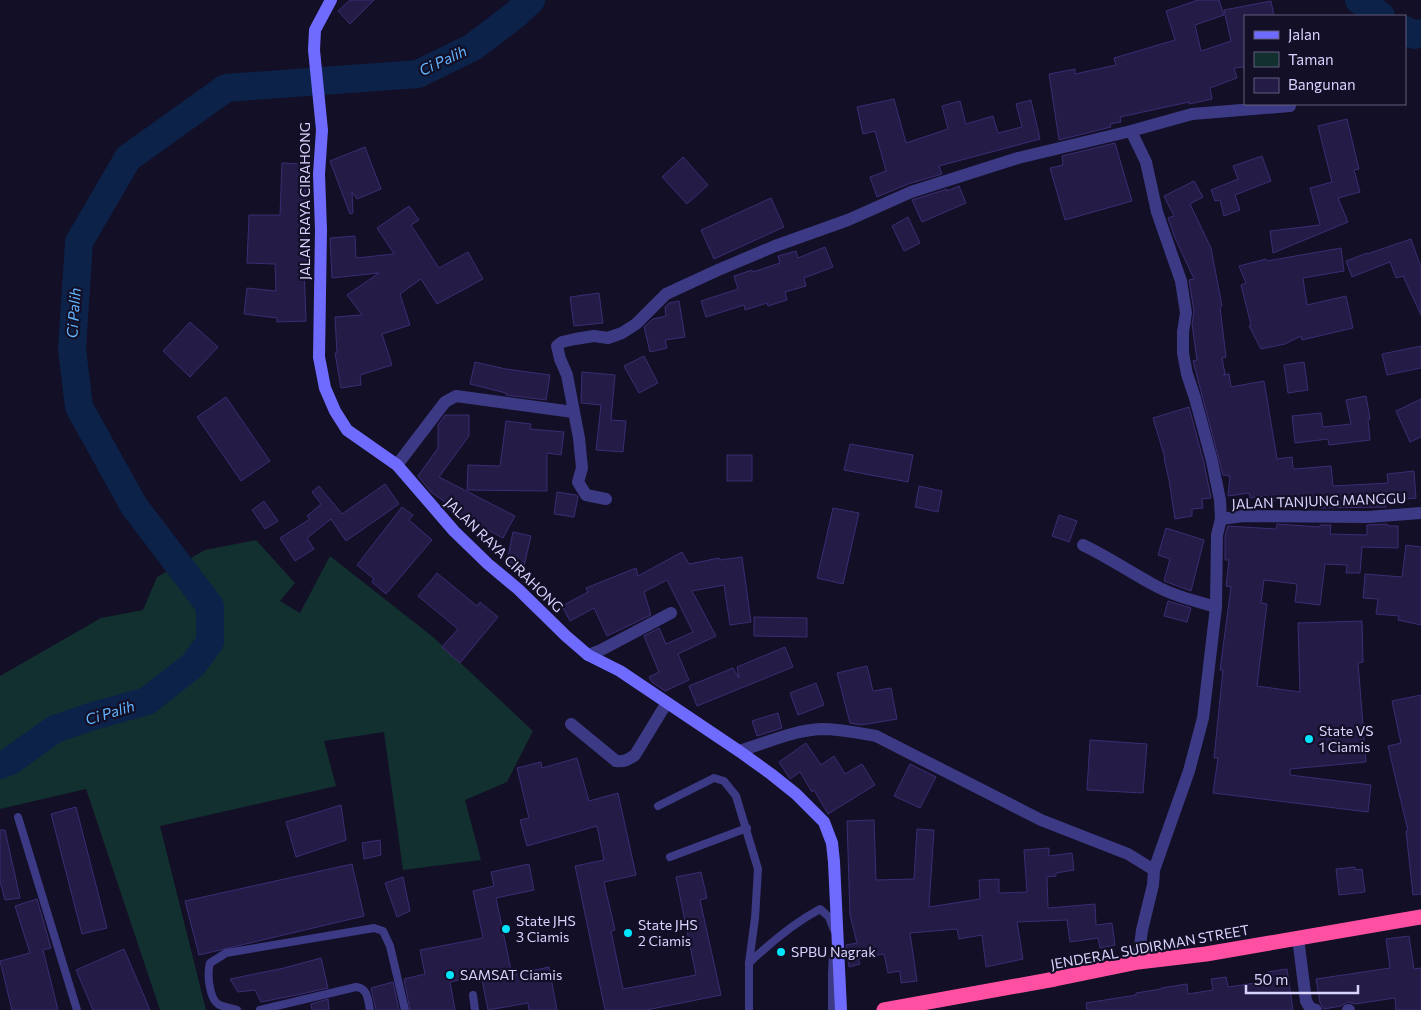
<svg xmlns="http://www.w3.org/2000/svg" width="1421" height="1010" font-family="Commissioner,sans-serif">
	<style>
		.green { fill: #12302f }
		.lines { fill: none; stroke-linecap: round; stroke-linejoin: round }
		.river { stroke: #0c2248; stroke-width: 28 }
		.building { fill: #241b47; stroke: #3b2d73 }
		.lane { stroke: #3d3a85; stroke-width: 8 }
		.street { stroke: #3d3a85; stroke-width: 12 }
		.secondary { stroke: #6f6bff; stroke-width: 12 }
		.highway { stroke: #ff4fa3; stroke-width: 15 }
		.poi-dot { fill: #00e5ff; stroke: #130f26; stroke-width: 2 }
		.labels { text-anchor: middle; stroke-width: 4.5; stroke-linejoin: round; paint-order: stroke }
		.street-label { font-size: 14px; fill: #d9d4ff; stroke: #130f26 }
		.poi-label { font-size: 14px; fill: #d9d4ff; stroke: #130f26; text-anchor: start }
		.water-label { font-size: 15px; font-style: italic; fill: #62b6ff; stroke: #130f26 }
	</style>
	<rect width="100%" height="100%" fill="#130f26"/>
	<path class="green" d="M256 540 295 583 280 601 300 613 330 556 433 637 533 731 507 782 465 800 481 860 403 870 384 732 324 741 336 786 160 826 206 1010H160L86 789 0 809V676L101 618 143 610 157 577 205 550Z"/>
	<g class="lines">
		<path class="river" d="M1359 0 1381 16
			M1405 30 1414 35 1421 33
			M0 765 10 761 55 729 90 717 147 701 193 665 210 642V606L134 506 79 407 72 349 79 242 128 158 226 88 418 74 473 47 515 15 531 0"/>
	</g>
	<path class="building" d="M350 0H374L350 24 338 11Z
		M1198 0H1219L1224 15 1195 25 1201 51 1231 41 1224 10 1271 1 1274 16H1245V67L1234 68 1237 78 1210 88 1212 99 1189 104V102L1120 117 1121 122 1110 124 1111 127 1059 140 1049 74 1075 69V74L1116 65 1114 58 1175 40 1166 11Z
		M894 99 906 143 948 129 942 106 960 101 966 124 993 116 998 133 1022 127 1016 104 1031 100 1040 139 939 166 942 174 908 184 877 197 870 177 886 171 875 131 863 134 857 107Z
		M1347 119 1359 169 1354 170 1360 192 1338 198 1348 222 1273 253 1270 231 1320 225 1310 188 1332 182 1318 126Z
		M1115 143 1132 201 1065 220 1050 168 1063 165 1062 156Z
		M365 147 381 189 357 199 352 192 353 213 350 214 330 161Z
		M1262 156 1271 181 1235 195 1240 210 1224 216 1220 200 1215 201 1211 190 1238 179 1233 166Z
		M683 157 708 185 687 204 662 177Z
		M282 163 305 164 307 242 306 264H304L306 321 277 322V318L244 314 247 288 276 291 275 264 247 263 249 215H280Z
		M1194 181 1203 197 1190 204 1211 248 1222 306 1220 307 1226 357 1222 358 1225 374 1223 375 1229 374 1231 387 1264 381 1277 459 1292 457 1293 468 1295 469 1331 466 1333 486 1388 483 1387 474 1414 471 1416 498 1386 501V507L1319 508V500L1282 506 1281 500 1266 502V496L1250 498 1249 493 1228 496 1230 476 1223 475 1193 361 1197 360 1192 324 1194 312 1189 280 1194 279 1175 238 1168 218 1174 216 1164 196Z
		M959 186 966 203 922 222 912 200 947 189V191Z
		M771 198 784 227 714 259 701 230Z
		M409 206 419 220 411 225 439 268 468 252 483 279 437 304 421 279 400 294 410 325 382 334 392 365 360 375 361 385 341 388 335 353H337L335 317 362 315 347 295 379 273 332 278 330 238 355 236 356 258 394 254 377 228Z
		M908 217 920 243 904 251 892 226Z
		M1411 239 1421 267V315L1403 276 1396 278 1390 262 1352 277 1346 261 1367 253V254Z
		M825 247 833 267 804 278 806 286 785 292 787 300 768 306 767 303 745 310 744 305 706 317 701 301 738 289 734 276 752 270 753 272 780 263 778 256 796 251 798 258Z
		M1341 248 1344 271 1303 278 1307 305 1346 296 1353 328 1302 340 1301 336 1285 344 1261 349 1249 326 1251 325 1241 285 1246 283 1239 266 1266 259 1267 261Z
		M599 293 603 323 574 326 570 297Z
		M679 301 685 337 665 340 667 348 650 352 644 327 653 319 666 316 665 307 669 303Z
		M190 322 218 347 190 377 163 351Z
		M1421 346V368L1387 375 1382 354Z
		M644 356 658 383 639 393 624 366Z
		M475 362 506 369 550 375 546 400 506 395V393L470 384Z
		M1304 362 1308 390 1288 393 1284 365Z
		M582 372 615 375 611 420 626 421 623 452 596 450 601 405 581 403Z
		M1366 396 1370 419 1368 420 1370 440 1329 445 1328 439 1295 443 1292 416 1321 413 1323 427 1351 424 1346 400Z
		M226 397 270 461 241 481 197 417Z
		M1421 399V437L1410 442 1396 411Z
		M1189 407 1204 463 1211 498 1202 499 1203 508 1192 509V516L1175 519 1169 480 1164 458H1165L1153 418Z
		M445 415H469V436L439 477 515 516 503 538 444 507 445 502 431 492 418 476 438 448V425Z
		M506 421 531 424 530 429 564 432 561 455 547 453V491L467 490 468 465 500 466Z
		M850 444 913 455 908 482 844 470Z
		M727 455H752V481H727Z
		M385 484 399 504 346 541 331 519 307 538 314 549 295 561 280 538 310 519 307 516 321 504 312 492 319 486 342 514Z
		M919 486 942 491 938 512 915 507Z
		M557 492 576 495 578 497 574 517 554 514Z
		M264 501 278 521 265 529 252 510Z
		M402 507 413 515 409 520 432 540 386 594 372 582 374 579 357 565Z
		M833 508 859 513 843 584 817 578Z
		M1059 515 1077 521 1069 542 1052 536Z
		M1277 524 1320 527V525H1331L1330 534 1367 535V525L1387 524 1388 526H1398V548L1362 547 1360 573H1346L1347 565 1325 564 1320 605 1295 602 1297 584 1264 580 1261 603 1267 604 1257 686 1300 692 1298 623 1362 621 1363 662 1358 663 1366 762 1290 769V775L1371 785 1368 812 1213 793 1218 758H1214L1223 670H1220L1231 587 1226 586 1229 560H1225V536L1228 526 1276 529Z
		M1166 528 1204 540 1191 591 1164 581 1170 559 1158 555Z
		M513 532 531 536 524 566 507 562Z
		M1406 545 1421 547V625L1398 620 1399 616 1376 614 1378 599 1363 598 1365 574 1402 577Z
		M682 552 689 564 719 558 720 560 742 557 751 622 730 625 724 585 692 591 716 636 678 654 689 680 665 691 652 682 649 677 659 672 644 636 659 628 666 644 693 632 667 580 644 592 651 615 607 636 594 608 570 621 562 606 588 592 586 588 636 568 638 576Z
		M437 573 477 606 480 602 498 617 460 663 442 647 458 629 418 596Z
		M1168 601 1191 608 1187 622 1164 616Z
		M754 617 807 618V637L754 636Z
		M785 647 793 667 697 706 689 686 733 668 739 678 737 667Z
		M867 666 873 691 891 688 897 719 861 725 850 723 837 673Z
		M816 683 824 705 798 715 790 693Z
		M1421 695V894L1413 895 1406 831H1408L1388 746 1401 743 1392 701Z
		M778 713 782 728 757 736 752 721Z
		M1090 740 1147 744 1143 793 1087 790Z
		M806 743 821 765 834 756 845 774 862 764 875 785 828 814 814 790 812 792 800 772 790 779 779 762Z
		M577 758 589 801 618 793 636 875 604 882 615 930 611 931 623 989 696 975 676 877 701 872 707 898 700 900 721 995 646 1010H605L575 866 604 860 597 826 527 846 520 820 529 818 517 768 541 762 542 768Z
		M910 764 936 777 920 808 894 796Z
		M341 805 346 840 296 857 286 822Z
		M76 807 107 928 82 934 51 814Z
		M874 820 876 880 914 879 917 829 934 830 929 907 980 899 979 880 999 879V893L1027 892 1024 850 1049 848V856L1072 853 1074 870 1056 873V876L1047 877 1048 908 1095 904 1096 925 1112 923 1115 945 1100 948 1098 938 1070 942 1067 920 1017 922 1023 959 986 967 982 935 959 939 957 929 910 933 917 981 901 983 900 971 888 973 884 954 858 959 860 964 849 967 846 945 857 943 850 915 847 821Z
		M0 830H5L20 898 5 900 0 881Z
		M380 840 381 855 364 859 362 843Z
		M352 864 364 916 199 955 185 901Z
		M529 864 534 890 496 898 512 975 549 967 557 1010H529L528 1003 488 1010 481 975 450 982 455 1010H410L404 979 425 974 420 950 483 938 473 891 494 886 491 872Z
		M1355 867V870L1362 869 1365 892 1339 895 1336 869Z
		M403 877 410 911 397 917 385 883Z
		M37 899 51 948 43 950 58 1010H12L0 961 30 953 15 906Z
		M1409 936 1414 969 1421 968V1010H1396L1395 998 1355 1004 1348 1002 1341 1006 1324 1009 1320 1003 1316 979 1390 968 1386 939Z
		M124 949 150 1010H93L76 970Z
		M321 958 328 988 297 995 261 1002 255 990 238 992 230 979 284 968Z
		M1287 969 1293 1010H1087L1086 1003 1136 995V993L1161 989V988L1187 984 1188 994 1213 990 1211 979 1226 977 1228 987 1269 981 1268 972Z
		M393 982 399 1010H376L371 988Z
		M328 999 329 1010H312L311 1004Z"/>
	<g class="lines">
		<path class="lane" d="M658 806 714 778 724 781 736 796 758 869 755 918 749 963V1010
			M18 817 77 1010
			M670 857 747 828
			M749 963C770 943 794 923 820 909L829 917 834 930
			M473 995 475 1010
			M237 1010C232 1008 222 1007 218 1004 209 998 207 973 210 963L226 953 374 928 383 931 390 946 405 1010
			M260 1010 356 987C368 988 368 1000 370 1010
			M832 1010V973L833 955"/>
		<path class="street" d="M1131 131 1146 162 1157 212 1181 281 1186 313 1183 332V353L1187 374 1195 398 1212 461 1220 500 1221 519
			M397 465 445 402 456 396 573 412
			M606 499 586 495 578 482 582 468 579 438 567 375 560 359 557 346 562 342 575 339 594 336 608 338 622 333 636 324 666 294 718 270 775 246 848 220 911 192 1018 158 1131 131 1192 114 1290 106
			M1083 545C1108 557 1130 572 1154 585 1174 596 1195 601 1216 607
			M588 655 601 650 671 613
			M571 724 616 761C624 762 628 760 635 755L666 704
			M739 751C766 743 794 730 822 729 840 729 858 733 876 736L1041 820 1128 854 1154 870
			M1298 938 1306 1001 1310 1008 1316 1010
			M1138 962 1142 930 1153 885 1154 870 1189 771 1203 718 1216 607 1217 535 1221 519 1243 516 1368 517 1421 513
			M1348 1010H1349"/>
		<path class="secondary" d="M331 0 315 30 314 50 322 130 319 174 321 230 319 357 325 388 335 411 347 430 397 465 454 531 488 564 518 589 566 636 588 655 620 671 739 751 771 774 796 794 824 822 832 843 834 862 841 1010"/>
		<path class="highway" d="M884 1010 1055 979 1138 962 1206 954 1421 917"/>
	</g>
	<g class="poi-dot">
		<circle cx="1309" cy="739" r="5"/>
		<circle cx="506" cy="929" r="5"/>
		<circle cx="628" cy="933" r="5"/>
		<circle cx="781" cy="952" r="5"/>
		<circle cx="450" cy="975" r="5"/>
	</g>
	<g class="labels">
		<g class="street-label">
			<text transform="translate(305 201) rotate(-90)" y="5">JALAN RAYA CIRAHONG</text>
			<text transform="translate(1319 501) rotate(-2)" y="5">JALAN TANJUNG MANGGU</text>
			<text transform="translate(504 555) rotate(44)" y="5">JALAN RAYA CIRAHONG</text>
			<text transform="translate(1150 947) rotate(-10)" y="5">JENDERAL SUDIRMAN STREET</text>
		</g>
		<g class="poi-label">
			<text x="1319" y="736">State VS<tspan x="1319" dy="16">1 Ciamis</tspan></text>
			<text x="516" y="926">State JHS<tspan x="516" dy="16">3 Ciamis</tspan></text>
			<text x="638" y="930">State JHS<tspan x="638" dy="16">2 Ciamis</tspan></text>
			<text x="791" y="957">SPBU Nagrak</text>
			<text x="460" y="980">SAMSAT Ciamis</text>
		</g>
		<g class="water-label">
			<text transform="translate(443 61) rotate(-25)" y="5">Ci Palih</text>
			<text transform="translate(74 313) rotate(-86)" y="5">Ci Palih</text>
			<text transform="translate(110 713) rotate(-17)" y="5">Ci Palih</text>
		</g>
	</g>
	<rect x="1244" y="15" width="162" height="90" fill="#130f26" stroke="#625e7d"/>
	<rect x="1254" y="31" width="25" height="8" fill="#6f6bff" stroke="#625e7d"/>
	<text x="1288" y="40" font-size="15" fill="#d9d4ff">Jalan</text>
	<rect x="1254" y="52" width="25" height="15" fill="#12302f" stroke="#625e7d"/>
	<text x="1288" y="65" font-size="15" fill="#d9d4ff">Taman</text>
	<rect x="1254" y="78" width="25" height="15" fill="#241b47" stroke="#625e7d"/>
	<text x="1288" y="90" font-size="15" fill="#d9d4ff">Bangunan</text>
	<path d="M1246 985v8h112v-8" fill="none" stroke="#d9d4ff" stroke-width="2.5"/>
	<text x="1254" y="985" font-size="15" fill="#d9d4ff" stroke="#130f26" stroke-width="4" paint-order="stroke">50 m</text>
</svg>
